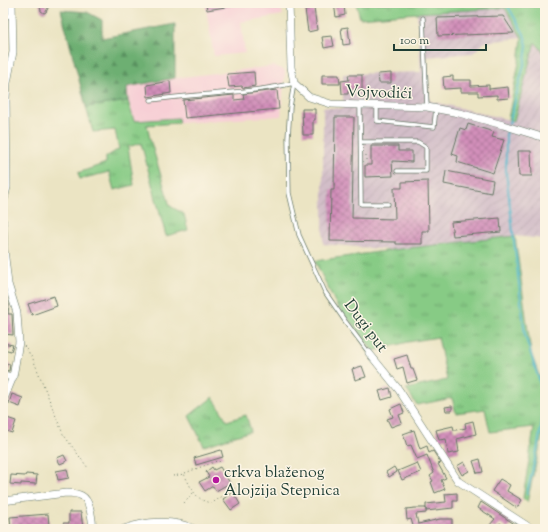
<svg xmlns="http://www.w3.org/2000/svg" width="548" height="532" font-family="'Sorts Mill Goudy',serif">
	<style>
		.built { fill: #f7cfd5 }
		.industrial { fill: url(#industrial-furrows) }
		.grass { fill: url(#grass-tufts); stroke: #53845c }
		.forest { fill: url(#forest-firs); stroke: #467653 }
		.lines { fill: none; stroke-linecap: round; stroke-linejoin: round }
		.stream { stroke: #4eb6cc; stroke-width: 2 }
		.building { fill: url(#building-cross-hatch) }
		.service-casing { stroke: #676; stroke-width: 5 }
		.minor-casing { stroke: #676; stroke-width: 8 }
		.path { stroke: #676; stroke-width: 1; stroke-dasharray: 1 3; stroke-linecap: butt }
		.service { stroke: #fff; stroke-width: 3.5 }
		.minor { stroke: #fff; stroke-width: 7 }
		.poi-dot { fill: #b5179e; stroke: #fcf5e5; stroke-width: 1.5 }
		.labels { text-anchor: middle; stroke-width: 3; stroke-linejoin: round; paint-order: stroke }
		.street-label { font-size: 16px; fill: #1f3d34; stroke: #fcf5e5 }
		.poi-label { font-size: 16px; fill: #1f3d34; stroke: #fcf5e5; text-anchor: start }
	</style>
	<defs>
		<pattern id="industrial-furrows" width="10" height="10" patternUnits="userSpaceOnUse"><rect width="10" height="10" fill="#d2bdc8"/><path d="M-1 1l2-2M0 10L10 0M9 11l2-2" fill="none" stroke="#b4a3ac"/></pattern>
		<pattern id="grass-tufts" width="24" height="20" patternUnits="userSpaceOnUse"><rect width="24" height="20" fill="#87cb85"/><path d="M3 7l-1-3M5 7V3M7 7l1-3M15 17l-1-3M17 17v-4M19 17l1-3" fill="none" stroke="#6ea66e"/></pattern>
		<pattern id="forest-firs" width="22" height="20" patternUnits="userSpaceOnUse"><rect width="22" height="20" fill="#6daf72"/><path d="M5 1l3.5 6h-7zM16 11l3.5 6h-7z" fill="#59905e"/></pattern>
		<pattern id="building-cross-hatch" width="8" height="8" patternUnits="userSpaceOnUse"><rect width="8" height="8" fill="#d28fba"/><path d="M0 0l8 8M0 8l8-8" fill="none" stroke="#aa7698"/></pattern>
	</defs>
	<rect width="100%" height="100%" fill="#fcf5e5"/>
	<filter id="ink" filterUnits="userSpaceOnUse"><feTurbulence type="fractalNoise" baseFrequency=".025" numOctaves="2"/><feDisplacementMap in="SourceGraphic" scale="8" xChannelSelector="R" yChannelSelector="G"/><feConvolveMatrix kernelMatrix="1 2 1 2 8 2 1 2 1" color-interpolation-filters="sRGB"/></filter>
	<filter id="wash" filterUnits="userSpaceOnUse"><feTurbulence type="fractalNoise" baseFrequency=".012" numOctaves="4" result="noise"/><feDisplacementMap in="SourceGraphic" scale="16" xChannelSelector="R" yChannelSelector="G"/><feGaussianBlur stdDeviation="0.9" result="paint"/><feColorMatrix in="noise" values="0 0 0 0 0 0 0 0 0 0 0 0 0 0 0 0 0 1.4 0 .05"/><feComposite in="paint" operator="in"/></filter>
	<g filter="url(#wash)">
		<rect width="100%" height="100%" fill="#ebe4c3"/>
		<path class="built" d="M205 3H279L283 15 241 22 245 53 214 56Z
			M274 66 285 70 281 116 179 123 177 118 134 121 128 101 126 87 175 78Z"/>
		<path class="industrial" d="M505 8 522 38 485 42 473 53 427 57 430 101 514 121 535 41 545 54V148H543L544 239 515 236 392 250 323 244V107L343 109V74L421 72 417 13Z"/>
		<path class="grass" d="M356 3H544L545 54 535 42 514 121 508 119 519 62 522 38 505 8 417 13 360 18Z
			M128 101 134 121 178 118 179 123 147 125 150 139 170 206 184 214 188 230 166 236 141 143 128 147 134 185 114 190 109 172 80 179 78 173 106 163V157L119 149 115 130 93 132 86 107Z
			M515 236 531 353 545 392V425L527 502 523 498 534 427 490 432 485 409 456 413 452 398 417 405 406 389 447 380 438 337 408 342 373 351 357 329 337 306 315 261 392 250Z
			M213 397 227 421 246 415 251 431 204 446 189 416Z"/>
		<path class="forest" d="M61 10 87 12 102 20V38L175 24V78L127 87 128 101 86 107Z"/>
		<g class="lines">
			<path class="stream" d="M506 3 524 34 527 45 525 61 509 124
				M508 129 506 135V172L525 335 539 380 545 403 538 446 527 494"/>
		</g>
		<g id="blocks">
			<path class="building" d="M39 3H46V7L49 6 46 12 44 13 41 11Z
				M206 3H231V6L207 10Z
				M334 3H344L345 15 336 17Z
				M314 8 317 30 308 32 305 9Z
				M503 16 514 33 438 36 437 18Z
				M348 27 350 44 343 45 341 28Z
				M332 36 334 46 324 48 322 37Z
				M254 72 255 86 243 88 242 86 229 87 227 74Z
				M391 73V83H379L378 74Z
				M322 75H339L340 84H322Z
				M348 75H362V90H348V94H342L341 81 349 80Z
				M453 76V80H471V86L489 85V89L508 87 509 98 497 99V95L478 96V92H461V88L444 89 443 77Z
				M170 81 171 93 148 97 147 85Z
				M277 90 279 109 185 118 183 100 234 95V100L244 99 243 94Z
				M302 109H315V120H313V135H303Z
				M335 117H354L352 218 395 219 394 188H402V182L428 181 429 231H422V244H396V242L330 241 331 190H334Z
				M468 124 494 132 492 137 504 140 493 173 457 162 458 156 452 154 460 128 466 130Z
				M371 146H398V151H412V162L392 161 393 176 365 177V165H371Z
				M518 151H531L532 176H519Z
				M446 171 493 180 491 193 444 184Z
				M500 218 501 232 453 236 451 222Z
				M54 296 57 306 32 315 28 304Z
				M3 301H8L9 305 8 314H12L13 335 4 334 6 323 3 322Z
				M3 343 13 345 11 351 3 349Z
				M407 355 411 369H413L417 380 407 383 403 367 397 369 394 359Z
				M3 363 10 364 9 371 3 370Z
				M362 366 366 377 355 380 352 369Z
				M390 388 392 397 382 400 379 391Z
				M12 394 23 398 20 407 9 403Z
				M401 404 404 413 399 415 402 423 391 427 387 419 393 417 390 409Z
				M452 406V411H446L445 407Z
				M4 417 16 421 12 433 3 430Z
				M473 421 476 434 457 439 459 452 448 454 446 439 439 440 436 430 453 426 454 430H456L466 428 465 423Z
				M414 430 420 449 427 446 429 453 433 451 441 463 438 464 446 478 441 480 445 489 435 493 431 482 433 481 430 476 434 473 427 455 417 459 411 445 407 446 403 434Z
				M221 450 223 457 196 465 194 458Z
				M64 455 67 461 60 464 57 458Z
				M480 459 483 472 477 473 473 461Z
				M464 462 469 471 462 475 457 466Z
				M417 463 421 472 402 480 398 471Z
				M212 467 214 470 220 467 230 483 216 491 213 486 205 491 199 482 209 477 206 472Z
				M394 467 397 472 389 477 386 472Z
				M67 469 69 478 58 480 56 471Z
				M26 474 37 475 36 484 21 483V485L10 484 11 475 25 476Z
				M500 479 510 485 507 491 522 500 517 508 492 491Z
				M233 492 240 504 231 510 223 499Z
				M457 493V501H453V508L426 511V504L446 502 445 494Z
				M481 502 513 523 508 529 500 523 495 529 489 526 495 519 478 508Z
				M415 508H426V513L416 514 418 524 440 519H452V529H414L411 519 407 520 406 509Z
				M69 512H81L83 529H63V523H69Z
				M48 514 49 526 30 528V529H11L10 517Z"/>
		</g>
	</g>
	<g filter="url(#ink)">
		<use href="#blocks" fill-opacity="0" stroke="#676" stroke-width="1"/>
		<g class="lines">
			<g class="service-casing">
				<path id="service" d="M423 18 427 107
					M3 19 12 14
					M151 100C198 93 248 94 294 83L290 107 288 138 289 193 299 235 325 292 345 321 369 353
					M360 105 361 204H388
					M377 105V121L434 127 436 108
					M361 142H418L426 147V171H397"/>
			</g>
			<g class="minor-casing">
				<path id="minor" d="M289 3 291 67 294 83 309 97 331 104 427 107 459 113 503 125 545 138
					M3 204 7 187 6 98 7 83 13 52 12 3
					M3 222 4 249 8 284 17 313 19 342 13 377 3 401
					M369 353 399 390 458 481 532 529
					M3 375 13 377
					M3 501 66 493C71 493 77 493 82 496 91 501 92 520 93 529
					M124 529C145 521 174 519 194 529"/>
			</g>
			<path class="path" d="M366 155V160
				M24 346 33 359 63 434 88 468
				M185 473 217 461 222 462
				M173 476 184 474C191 487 195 501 212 503L235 488
				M184 503 193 493"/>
			<use href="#service" class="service"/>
			<use href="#minor" class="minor"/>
		</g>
	</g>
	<circle class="poi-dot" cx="216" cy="480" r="4"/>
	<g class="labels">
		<g class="street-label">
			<text transform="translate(379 91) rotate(2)" y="6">Vojvodići</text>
			<text transform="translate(367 325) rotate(53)" y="6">Dugi put</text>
		</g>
		<g class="poi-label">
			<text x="224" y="477">crkva blaženog<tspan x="224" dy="18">Alojzija Stepnica</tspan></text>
		</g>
	</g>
	<rect width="548" height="532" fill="none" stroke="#fcf5e5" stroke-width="16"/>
	<path d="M394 44v6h92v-6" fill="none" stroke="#1f3d34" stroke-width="2"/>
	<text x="400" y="44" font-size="12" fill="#1f3d34" stroke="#fcf5e5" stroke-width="3" paint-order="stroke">100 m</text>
</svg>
